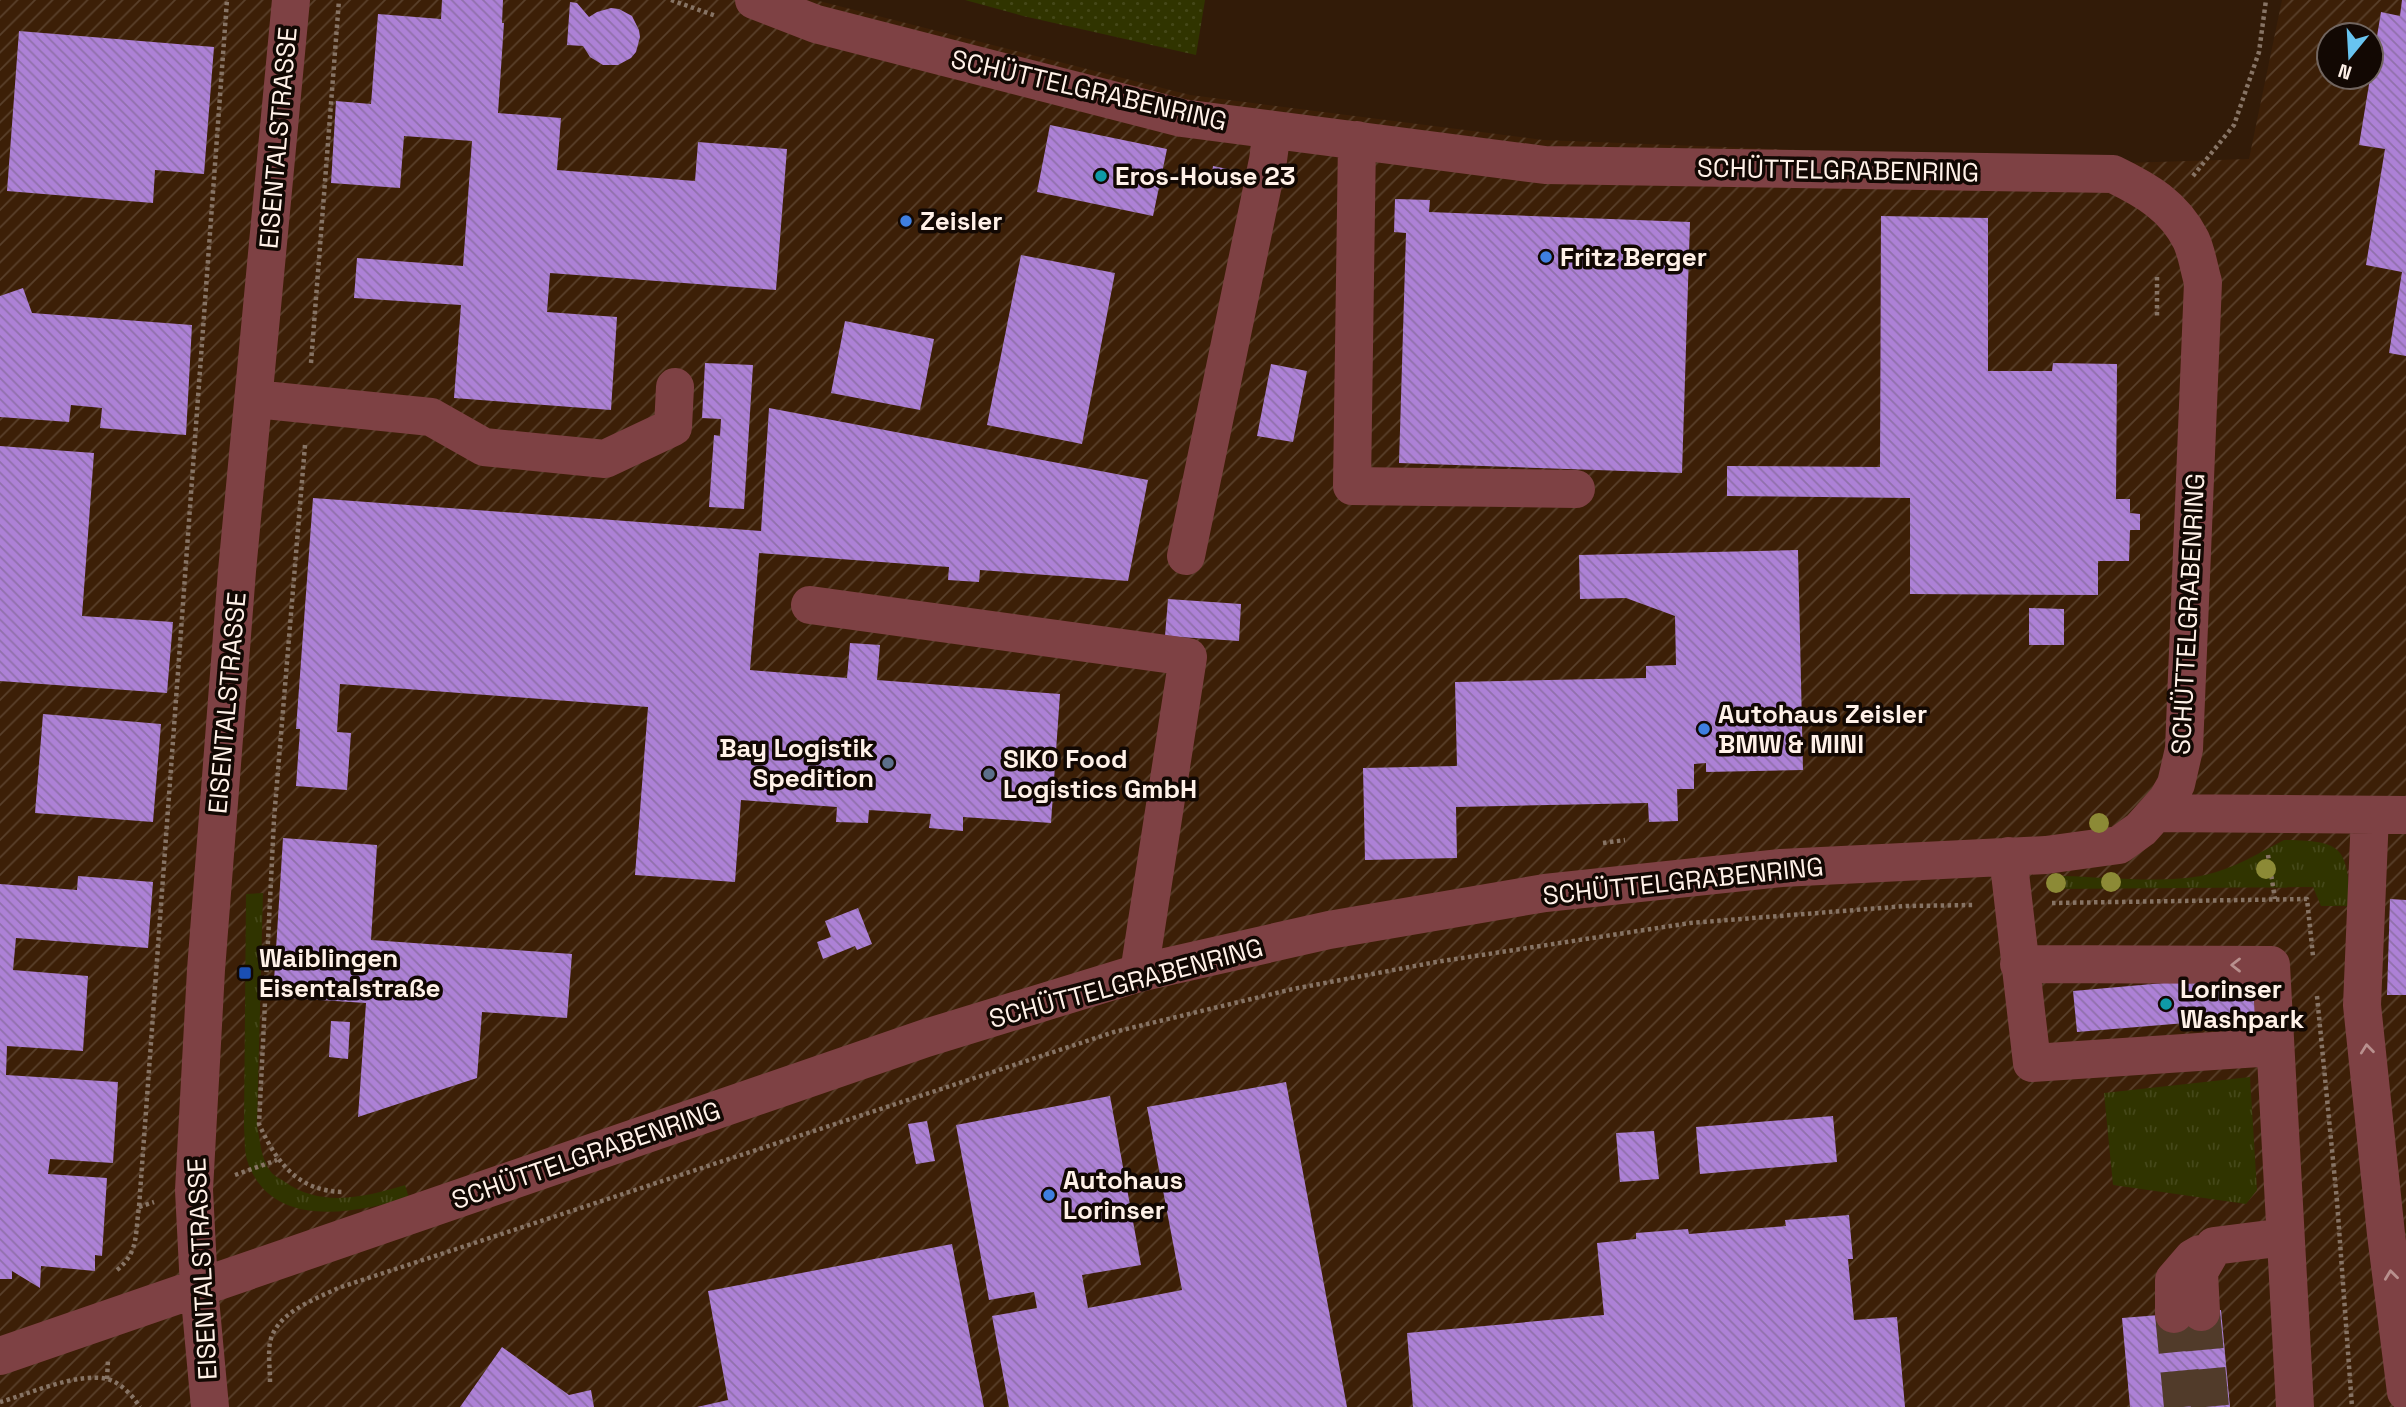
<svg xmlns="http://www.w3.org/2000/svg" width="2406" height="1407" font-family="'Space Grotesk',sans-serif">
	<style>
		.industrial { fill: url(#industrial-furrows); fill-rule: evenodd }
		.grass { fill: url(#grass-tufts) }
		.garden { fill: url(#garden-dots) }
		.building { fill: url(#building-back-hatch) }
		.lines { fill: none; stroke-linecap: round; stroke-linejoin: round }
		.minor-tunnel { stroke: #513b2a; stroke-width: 38; stroke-dasharray: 38 19; stroke-linecap: butt }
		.path { stroke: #877465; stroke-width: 4.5; stroke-dasharray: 3.5 3.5; stroke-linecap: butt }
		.minor { stroke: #7e4144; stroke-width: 38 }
		.tree { fill: #8c8a36 }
		.oneway { stroke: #b8908e }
		.culture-dot { fill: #0f9aa8; stroke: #120803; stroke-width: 2.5 }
		.shop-dot { fill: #3f7fe0; stroke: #120803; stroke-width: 2.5 }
		.service-dot { fill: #5c6f8a; stroke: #120803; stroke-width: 2.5 }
		.transit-dot { fill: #1a4fb4; stroke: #120803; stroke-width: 2.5 }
		.labels { text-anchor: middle; stroke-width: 7; stroke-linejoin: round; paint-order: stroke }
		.street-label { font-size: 26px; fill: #fff1e8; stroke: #120803 }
		.poi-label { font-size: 26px; font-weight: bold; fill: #fff1e8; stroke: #120803; text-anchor: start }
	</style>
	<defs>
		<pattern id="industrial-furrows" width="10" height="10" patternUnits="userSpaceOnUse" patternTransform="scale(1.75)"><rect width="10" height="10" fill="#3c1f07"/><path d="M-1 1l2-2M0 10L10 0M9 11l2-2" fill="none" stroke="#59402b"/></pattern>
		<pattern id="grass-tufts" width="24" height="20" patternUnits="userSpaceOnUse" patternTransform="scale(1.75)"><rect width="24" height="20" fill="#303400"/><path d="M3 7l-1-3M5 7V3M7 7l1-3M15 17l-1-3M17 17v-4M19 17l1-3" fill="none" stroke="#454819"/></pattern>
		<pattern id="garden-dots" width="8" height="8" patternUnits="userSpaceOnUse" patternTransform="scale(1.75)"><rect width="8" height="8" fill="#303400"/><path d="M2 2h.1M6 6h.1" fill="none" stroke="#454819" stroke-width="1.8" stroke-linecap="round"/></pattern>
		<pattern id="building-back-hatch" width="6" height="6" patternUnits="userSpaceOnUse" patternTransform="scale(1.75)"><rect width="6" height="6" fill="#ad81d6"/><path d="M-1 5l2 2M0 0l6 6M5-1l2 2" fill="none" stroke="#9070ab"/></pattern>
	</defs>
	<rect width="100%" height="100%" fill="#321b08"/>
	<path class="industrial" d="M0 0H815L1190 95 1543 140 2126 163 2249 159 2282 0H2406V1407H0ZM2329 35H2371V77H2329Z"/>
	<path class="grass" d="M2284 840C2345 841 2346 847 2351 906H2321L2313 887 2052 889 2054 881 2063 876C2106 877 2163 884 2205 875 2233 869 2259 853 2284 840Z
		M263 893 257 1125C260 1140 261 1160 271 1172 274 1176 281 1179 285 1182 322 1208 365 1197 405 1185L409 1198C354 1213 270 1231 247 1160 244 1150 245 1137 244 1127L246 894Z
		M2250 1077 2257 1190 2246 1204 2113 1185 2104 1093Z"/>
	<path class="garden" d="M965 0H1205L1196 55 1023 16Z"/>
	<path class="building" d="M442 0H503L502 23H504L498 113 561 118 557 170 695 181 698 142 787 149 776 290 550 273 547 312 617 317 611 410 454 398 461 305 354 298 357 258 463 266 472 141 404 136 400 188 331 183 336 101 371 104 378 14 441 19Z
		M2402 0H2406V356L2389 353 2402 272 2366 265 2385 149 2359 145 2381 12 2400 16Z
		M570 2 577 3 589 17 597 12 611 8 619 9 632 16 639 30 640 37 636 52 631 58 618 65H603L590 57 583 46 567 45Z
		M19 31 214 47 204 174 155 170 153 203 7 191Z
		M1050 125 1167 149 1153 216 1037 192Z
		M1213 166 1237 171 1233 188 1211 183Z
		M1395 199 1430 200 1429 212 1690 222 1682 473 1399 463 1406 233 1394 232Z
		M1881 216 1988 218V371H2052L2053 363 2117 364 2116 499H2130V513L2140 514V530H2130L2129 561H2098V595L1910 594V498L1727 496V466L1880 467Z
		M1021 255 1115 273 1082 444 987 425Z
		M23 288 32 313 192 325 186 435 100 428 102 408 71 405 69 422 0 417V296Z
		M845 321 934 339 920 410 831 393Z
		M705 363 753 365 744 509 709 507 714 435 720 436 721 419 702 418Z
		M1271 364 1307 371 1293 442 1257 436Z
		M769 408 1148 480 1128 581 980 570 979 582 948 580 949 567 759 553 750 670 847 678 850 643 880 645 877 680 1060 694 1051 823 963 817V831L929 828 931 814 869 810 868 823 836 822 837 807 741 800 735 882 635 875 648 707 340 684 337 732 351 733 347 790 296 786 300 729H296L313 498 761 531Z
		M0 446 94 453 82 616 173 622 167 693 0 681Z
		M1798 550 1803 770 1706 772V763L1694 764V789H1677L1678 821 1649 822 1648 803 1456 807 1457 858 1365 860 1363 768 1457 766 1455 682 1646 678V666L1676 665 1675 616 1626 598 1580 599 1579 555Z
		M1168 599 1241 604 1239 641 1165 636Z
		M2029 608 2064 609V645H2029Z
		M43 714 161 724 153 822 35 813Z
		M283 838 377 845 371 940 572 954 567 1018 482 1012 477 1078 358 1117 366 1003 273 997Z
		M78 876 153 882 148 948 16 938 13 970 88 976 83 1051 7 1046 6 1075 118 1082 113 1163 50 1159 48 1174 107 1178 102 1256 95 1255V1271L41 1266 40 1288 12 1271V1279H0V884L77 890Z
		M2390 899 2406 900V995H2387Z
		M858 908 872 944 857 950 855 946 823 959 817 942 831 937 825 921Z
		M2255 975 2258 1017 2077 1032 2073 991Z
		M331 1021 350 1022 348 1059 329 1057Z
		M1286 1082 1347 1407H1009L992 1316 1037 1308 1034 1292 989 1300 956 1125 1110 1096 1141 1265 1082 1275 1088 1308 1182 1290 1147 1107Z
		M1833 1116 1837 1162 1700 1174 1696 1127Z
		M927 1121 935 1161 916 1164 908 1124Z
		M1654 1131 1659 1179 1620 1182 1616 1133Z
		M1849 1215 1853 1259H1848L1854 1320 1897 1317 1905 1407H1413L1407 1333 1604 1315 1597 1243 1636 1239V1233L1688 1229 1689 1234 1786 1226 1785 1220Z
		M952 1244 984 1407H697L728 1400 708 1291Z
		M2221 1310 2230 1407H2130L2122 1318Z
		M502 1347 569 1395 591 1390 594 1407H460Z"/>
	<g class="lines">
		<path class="minor-tunnel" d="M2201 1312 2210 1407
			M2174 1314 2183 1407"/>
		<path class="path" d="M671 0 716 16
			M2193 176 2234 125 2259 52 2266 0
			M2157 277V318
			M311 363 339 0
			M305 445 274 819 259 1124C277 1164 299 1192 345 1192
			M1603 843 1625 840
			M2268 855 2275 899
			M2052 903 2307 899 2313 956
			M2317 996 2337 1201 2352 1407
			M235 1175 277 1160
			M139 1207 154 1202
			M117 1270C139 1252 135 1234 139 1207L227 0
			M107 1379 108 1360
			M270 1382C270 1369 268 1355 270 1342 277 1312 314 1300 338 1288L1114 1032 1293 989 1436 962 1690 923 1906 906 1973 905
			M0 1402C29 1394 77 1372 107 1379 120 1382 133 1396 140 1407"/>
		<path class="minor" d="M1357 140 1352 486 1576 489
			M254 399 431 417 484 447 605 459 673 427 675 387
			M1186 556 1268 160 1272 130
			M810 605 1188 657 1139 973
			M2156 813 2406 815
			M2370 815 2362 1005 2386 1234 2406 1392
			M2008 856 2032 1063 2274 1047
			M2019 964 2271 965 2295 1407
			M2201 1312 2199 1272 2214 1246 2285 1237
			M2174 1314V1280L2193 1258 2200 1254
			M0 1356 926 1038 1139 973 1329 930 1545 893 1781 868 2046 855 2119 845 2141 829 2167 800 2176 784 2184 749 2203 282C2199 269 2197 253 2191 240 2174 206 2146 190 2113 174L1545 165 1182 118 816 24 754 0
			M210 1407 199 1288 194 1190 206 970 237 571 291 0"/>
	</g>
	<g class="tree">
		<circle cx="2099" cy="823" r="10"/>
		<circle cx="2266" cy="869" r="10"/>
		<circle cx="2111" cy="882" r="10"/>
		<circle cx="2056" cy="883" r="10"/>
	</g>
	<defs><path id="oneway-chevron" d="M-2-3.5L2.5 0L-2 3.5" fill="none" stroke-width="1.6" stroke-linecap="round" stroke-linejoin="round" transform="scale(1.75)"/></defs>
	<g class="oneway">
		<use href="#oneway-chevron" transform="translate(2236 965) rotate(-180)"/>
		<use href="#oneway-chevron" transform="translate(2367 1049) rotate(-96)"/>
		<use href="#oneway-chevron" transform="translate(2391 1275) rotate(-97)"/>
	</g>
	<g class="culture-dot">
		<circle cx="1101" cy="176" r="7"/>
		<circle cx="2166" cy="1004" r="7"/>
	</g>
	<g class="shop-dot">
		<circle cx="906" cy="221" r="7"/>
		<circle cx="1546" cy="257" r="7"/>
		<circle cx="1704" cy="729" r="7"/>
		<circle cx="1049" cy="1195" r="7"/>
	</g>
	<g class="service-dot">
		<circle cx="888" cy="763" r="7"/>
		<circle cx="989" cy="774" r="7"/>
	</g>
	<rect class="transit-dot" x="238" y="966" width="14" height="14" rx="3.5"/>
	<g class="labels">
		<g class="street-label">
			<text transform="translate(1089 90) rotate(13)" y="9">SCHÜTTELGRABENRING</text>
			<text transform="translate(278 138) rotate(-85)" y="9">EISENTALSTRASSE</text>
			<text transform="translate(1838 170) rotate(1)" y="9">SCHÜTTELGRABENRING</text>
			<text transform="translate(2188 614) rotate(-87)" y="9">SCHÜTTELGRABENRING</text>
			<text transform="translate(227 703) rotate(-85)" y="9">EISENTALSTRASSE</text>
			<text transform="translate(1683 881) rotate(-6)" y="9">SCHÜTTELGRABENRING</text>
			<text transform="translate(1126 983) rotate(-15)" y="9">SCHÜTTELGRABENRING</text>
			<text transform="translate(586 1155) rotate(-19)" y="9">SCHÜTTELGRABENRING</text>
			<text transform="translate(202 1269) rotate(-93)" y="9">EISENTALSTRASSE</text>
		</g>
		<g class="poi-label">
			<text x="1115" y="185">Eros-House 23</text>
			<text x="920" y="230">Zeisler</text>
			<text x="1560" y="266">Fritz Berger</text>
			<text x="1718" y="723">Autohaus Zeisler<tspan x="1718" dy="30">BMW &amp; MINI</tspan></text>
			<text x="874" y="757" text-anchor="end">Bay Logistik<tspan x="874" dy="30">Spedition</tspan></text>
			<text x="1003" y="768">SIKO Food<tspan x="1003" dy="30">Logistics GmbH</tspan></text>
			<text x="259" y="967">Waiblingen<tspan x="259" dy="30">Eisentalstraße</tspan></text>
			<text x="2180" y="998">Lorinser<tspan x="2180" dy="30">Washpark</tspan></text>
			<text x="1063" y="1189">Autohaus<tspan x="1063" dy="30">Lorinser</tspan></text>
		</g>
	</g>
	<g transform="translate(2350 56) rotate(198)"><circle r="33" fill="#120803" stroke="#71655f" stroke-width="2"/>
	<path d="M0-5L12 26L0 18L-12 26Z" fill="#68c4f0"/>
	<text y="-10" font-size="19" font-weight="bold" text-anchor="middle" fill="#fff1e8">N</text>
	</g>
</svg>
